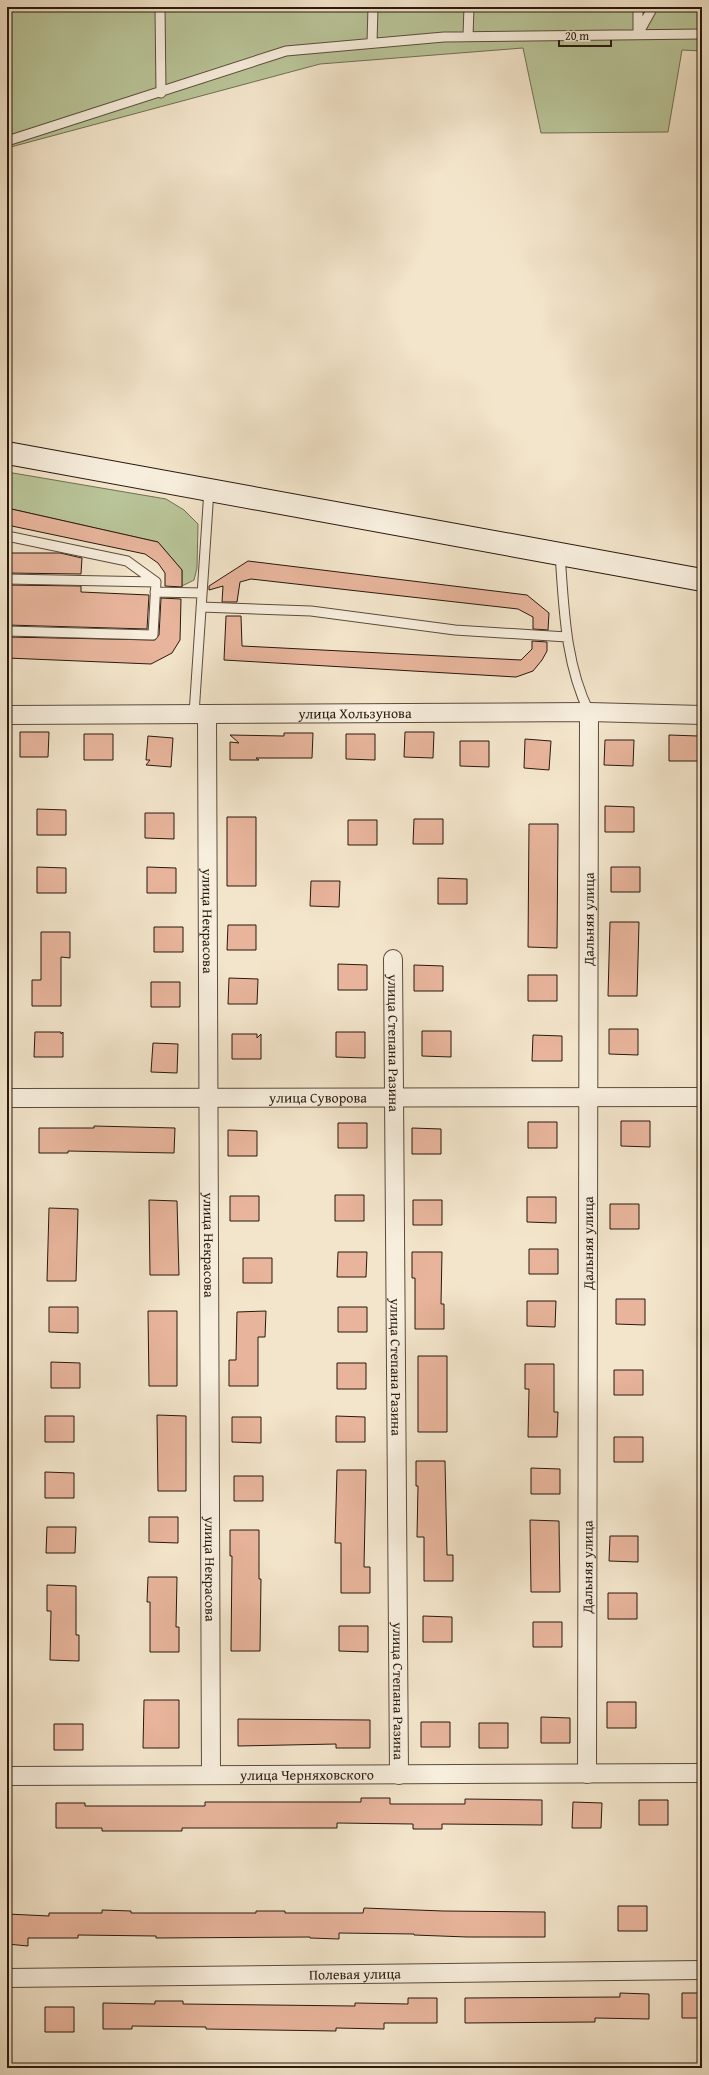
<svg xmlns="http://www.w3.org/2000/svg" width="709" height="2075" font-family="'Gentium Book Plus',serif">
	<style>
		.green { fill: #b9c599; stroke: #716f54 }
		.building { fill: #e8b59c; stroke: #29190e }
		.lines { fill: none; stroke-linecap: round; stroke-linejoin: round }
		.service-casing { stroke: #5c4c3d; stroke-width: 11 }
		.minor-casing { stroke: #5c4c3d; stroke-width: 20 }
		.secondary-casing { stroke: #29190e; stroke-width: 24 }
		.service { stroke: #f7eedd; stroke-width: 9 }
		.minor { stroke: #f7eedd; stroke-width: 18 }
		.secondary { stroke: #f7eedd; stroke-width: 22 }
		.labels { text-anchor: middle; stroke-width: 3; stroke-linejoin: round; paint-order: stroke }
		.street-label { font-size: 14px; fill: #29190e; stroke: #f7eedd }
	</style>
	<rect width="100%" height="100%" fill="#f3e5cb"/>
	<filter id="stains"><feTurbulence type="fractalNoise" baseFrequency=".005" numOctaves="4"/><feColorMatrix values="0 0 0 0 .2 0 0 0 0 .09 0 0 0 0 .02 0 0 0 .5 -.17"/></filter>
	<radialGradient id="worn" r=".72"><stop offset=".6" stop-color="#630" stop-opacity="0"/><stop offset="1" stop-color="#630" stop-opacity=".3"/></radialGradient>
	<path class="green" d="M7 7H702V51L682 50 668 132 541 133 523 48 320 64 7 148Z
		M7 472 166 499 184 510 198 524 197 568 194 580 182 586V570L158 542 7 508Z"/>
	<path class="building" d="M7 508 158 542 182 570V587L165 586V573L158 563 145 554 7 525Z
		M7 553H60L82 558 81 574 7 573Z
		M248 561 527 595 549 613 548 630 533 629V617L518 609 251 579 240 582 237 602H222L223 586 209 590V586Z
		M7 585 81 586V592L149 595 147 629 7 625Z
		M161 598 181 599 180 640 172 653 151 664 7 658V637L155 640 159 635Z
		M226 616H241L242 646 521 660 532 649V641L547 642V651L542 660 533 671 516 677 224 660Z
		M20 732H49L48 757H20Z
		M405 732H434L433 758 404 757Z
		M284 733H313L312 758H256L259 760H230V742L239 743 230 735 284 736Z
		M84 734H113V760H84Z
		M346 734H375V760L346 759Z
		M669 735 698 736V761H669Z
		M148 736 173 738 171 767 146 765 150 760H146Z
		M525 739 551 741 549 770 524 768Z
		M605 740H634L633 766 604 765Z
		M460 741H489V767L460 766Z
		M605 806 634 807V832H605Z
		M37 809 66 810V835H37Z
		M145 813H174V839L145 838Z
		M227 817H256V886H227Z
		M414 819H443V844H413Z
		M348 820H377V845H348Z
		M529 824H558L557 948 528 947Z
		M37 867 66 868V893H37Z
		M147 867 176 868V893H147Z
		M611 867H640V892H611Z
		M438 878 467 879V904H438Z
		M311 881H340L339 907 310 906Z
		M610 922H639L637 996H608Z
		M228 925H256V950H227Z
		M154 927H183V952H154Z
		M41 932H70V958L61 957V1006H32V980H41Z
		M338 964 367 965V990H338Z
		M414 965 443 966V991H414Z
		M528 975H557V1001H528Z
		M229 978 258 979 257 1004H228Z
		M151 982H180V1007H151Z
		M609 1029H638V1055L609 1054Z
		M422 1031H451V1057L422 1056Z
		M35 1032H61V1034L63 1032V1057H34Z
		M336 1032H365V1058L336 1057Z
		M232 1034H257V1038L261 1034V1059H232Z
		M533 1035 562 1036V1061H532Z
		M153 1043 178 1044 177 1073 151 1072Z
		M621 1121H650V1147L621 1146Z
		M528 1122H557V1148H528Z
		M338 1123H367V1148H338Z
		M94 1126 175 1128 174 1153 68 1151V1153H39V1128H94Z
		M412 1128 441 1129V1154H412Z
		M228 1130 257 1131V1156H228Z
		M335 1195H364V1221H335Z
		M230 1196H259V1221H230Z
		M527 1197H556V1223L527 1222Z
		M149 1200 177 1201 179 1275H150Z
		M413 1200H442V1225H413Z
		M610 1204H639V1229H610Z
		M49 1208 78 1209 76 1281H47Z
		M529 1249H558V1274H529Z
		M338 1252H367L366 1277H337Z
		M412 1252H442L441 1304H444V1329H415V1278H412Z
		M243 1258H272V1283H243Z
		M616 1299H645V1325L616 1324Z
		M527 1301H556L555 1327 527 1326Z
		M49 1307H78V1333L49 1332Z
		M338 1307H367V1332H338Z
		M148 1311H177V1386H149Z
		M266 1311 265 1337H258V1386H229V1360H236L237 1312Z
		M418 1356H447V1432H418Z
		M51 1362 80 1363V1388H51Z
		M337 1363H366V1389H337Z
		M525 1364H554V1412H558L557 1437H528L529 1389H525Z
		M614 1370H643V1395H614Z
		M157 1415 186 1416V1491H158Z
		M45 1416H74V1442H45Z
		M336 1416 365 1417V1442H336Z
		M232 1417H261V1443L232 1442Z
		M614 1437H643V1462H614Z
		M416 1461H445L447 1555H453V1581H424V1537H417L418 1486H416Z
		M531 1468 560 1469V1494H531Z
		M337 1470H366L364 1567H370V1593H341V1543H335Z
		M45 1472 74 1473V1498H45Z
		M234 1476H263V1501H234Z
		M149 1517H178V1543L149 1542Z
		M530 1520 559 1521 560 1592H531Z
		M47 1527H76L75 1553H46Z
		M230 1530H259V1579H261L260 1651H231L232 1556H230Z
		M610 1536H638V1562L609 1561Z
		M148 1577H177L176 1627H179V1652H150V1602H147Z
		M47 1585 76 1586V1635H79V1661L50 1660 51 1611H47Z
		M608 1593H637V1619H608Z
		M423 1616 452 1617V1642H423Z
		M533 1622H562V1647H533Z
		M339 1626H368V1652L339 1651Z
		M144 1700H179V1748H143Z
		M607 1702H636V1728H607Z
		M541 1717 570 1718V1743H541Z
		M238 1719 370 1720V1748H336V1744L238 1746Z
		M421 1722H450V1747H421Z
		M479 1723H508V1748H479Z
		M54 1724H83V1750H54Z
		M361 1798H390V1804H465V1799L542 1800V1825L442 1824V1829H413V1824L337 1823V1828H182V1831H102V1828H56V1803H85V1806H205V1802H361Z
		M639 1800H668V1825H639Z
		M573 1802 602 1803 601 1828H572Z
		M618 1906H647V1931H618Z
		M364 1908 443 1911 545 1912V1937H467L414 1935V1934L339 1933V1939L310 1938V1937L156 1938V1936L78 1935V1938H28V1946L7 1944V1914L49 1916V1913H102V1910L131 1911V1913H256V1911H285V1913H363Z
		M620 1993 649 1994V2019L595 2018V2022L465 2023V1998L620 1997Z
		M682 1993H702V2018H682Z
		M408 1998H437V2023H384V2029L336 2028V2031L206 2029V2027L132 2026V2029H103V2003L155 2004V2001H183V2004L355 2006V2003L408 2004Z
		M45 2007H74V2032H45Z"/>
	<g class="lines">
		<g class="service-casing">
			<path id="service" d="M160 7 161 93
				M638 33V7
				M638 34 653 7
				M468 36 469 7
				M372 43 373 7
				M7 141 286 51 444 37 702 34
				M7 536 127 561 156 582
				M560 554C564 608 565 663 589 712
				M7 579 156 582 153 635 7 631
				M155 592 202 593
				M201 607 311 611 455 630 567 637
				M194 714 209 490"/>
		</g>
		<g class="minor-casing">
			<g id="minor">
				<path id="s1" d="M207 714 211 1775"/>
				<path id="s2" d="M7 715 589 712 702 715"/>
				<path id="s3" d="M393 959 399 1775"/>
				<path id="s4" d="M7 1098 702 1097"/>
				<path id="s5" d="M587 1774 589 712"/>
				<path id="s6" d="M7 1776 702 1773"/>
				<path id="s7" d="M7 1978 702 1970"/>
			</g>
		</g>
		<g class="secondary-casing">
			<path id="secondary" d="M7 453 702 580"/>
		</g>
		<use href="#service" class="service"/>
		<use href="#minor" class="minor"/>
		<use href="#secondary" class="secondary"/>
	</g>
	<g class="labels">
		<g class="street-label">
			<text dy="5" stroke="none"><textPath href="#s2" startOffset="348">улица Хользунова</textPath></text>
			<text dy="5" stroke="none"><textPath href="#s5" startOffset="855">Дальняя улица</textPath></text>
			<text dy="5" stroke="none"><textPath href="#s1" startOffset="207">улица Некрасова</textPath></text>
			<text dy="5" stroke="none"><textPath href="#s3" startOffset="84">улица Степана Разина</textPath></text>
			<text dy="5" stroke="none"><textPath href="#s4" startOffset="311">улица Суворова</textPath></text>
			<text dy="5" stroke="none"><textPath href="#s5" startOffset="531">Дальняя улица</textPath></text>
			<text dy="5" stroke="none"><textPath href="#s1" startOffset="531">улица Некрасова</textPath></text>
			<text dy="5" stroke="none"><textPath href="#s3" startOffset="408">улица Степана Разина</textPath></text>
			<text dy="5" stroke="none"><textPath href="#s5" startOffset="207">Дальняя улица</textPath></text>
			<text dy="5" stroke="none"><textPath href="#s1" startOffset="855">улица Некрасова</textPath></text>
			<text dy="5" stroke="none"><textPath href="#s3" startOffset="732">улица Степана Разина</textPath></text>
			<text dy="5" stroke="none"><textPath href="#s6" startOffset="300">улица Черняховского</textPath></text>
			<text dy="5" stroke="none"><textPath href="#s7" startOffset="348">Полевая улица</textPath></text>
		</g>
	</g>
	<rect width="709" height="2075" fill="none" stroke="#f3e5cb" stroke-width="24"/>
	<rect x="8" y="8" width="693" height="2059" fill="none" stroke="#29190e" stroke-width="2"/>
	<rect x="12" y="12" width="685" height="2051" fill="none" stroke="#29190e"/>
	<path d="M559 40v6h52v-6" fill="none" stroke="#29190e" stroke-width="2"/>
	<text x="565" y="40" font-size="12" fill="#29190e" stroke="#f7eedd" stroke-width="3" paint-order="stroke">20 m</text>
	<rect width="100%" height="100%" filter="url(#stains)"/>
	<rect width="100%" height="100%" fill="url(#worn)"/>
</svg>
